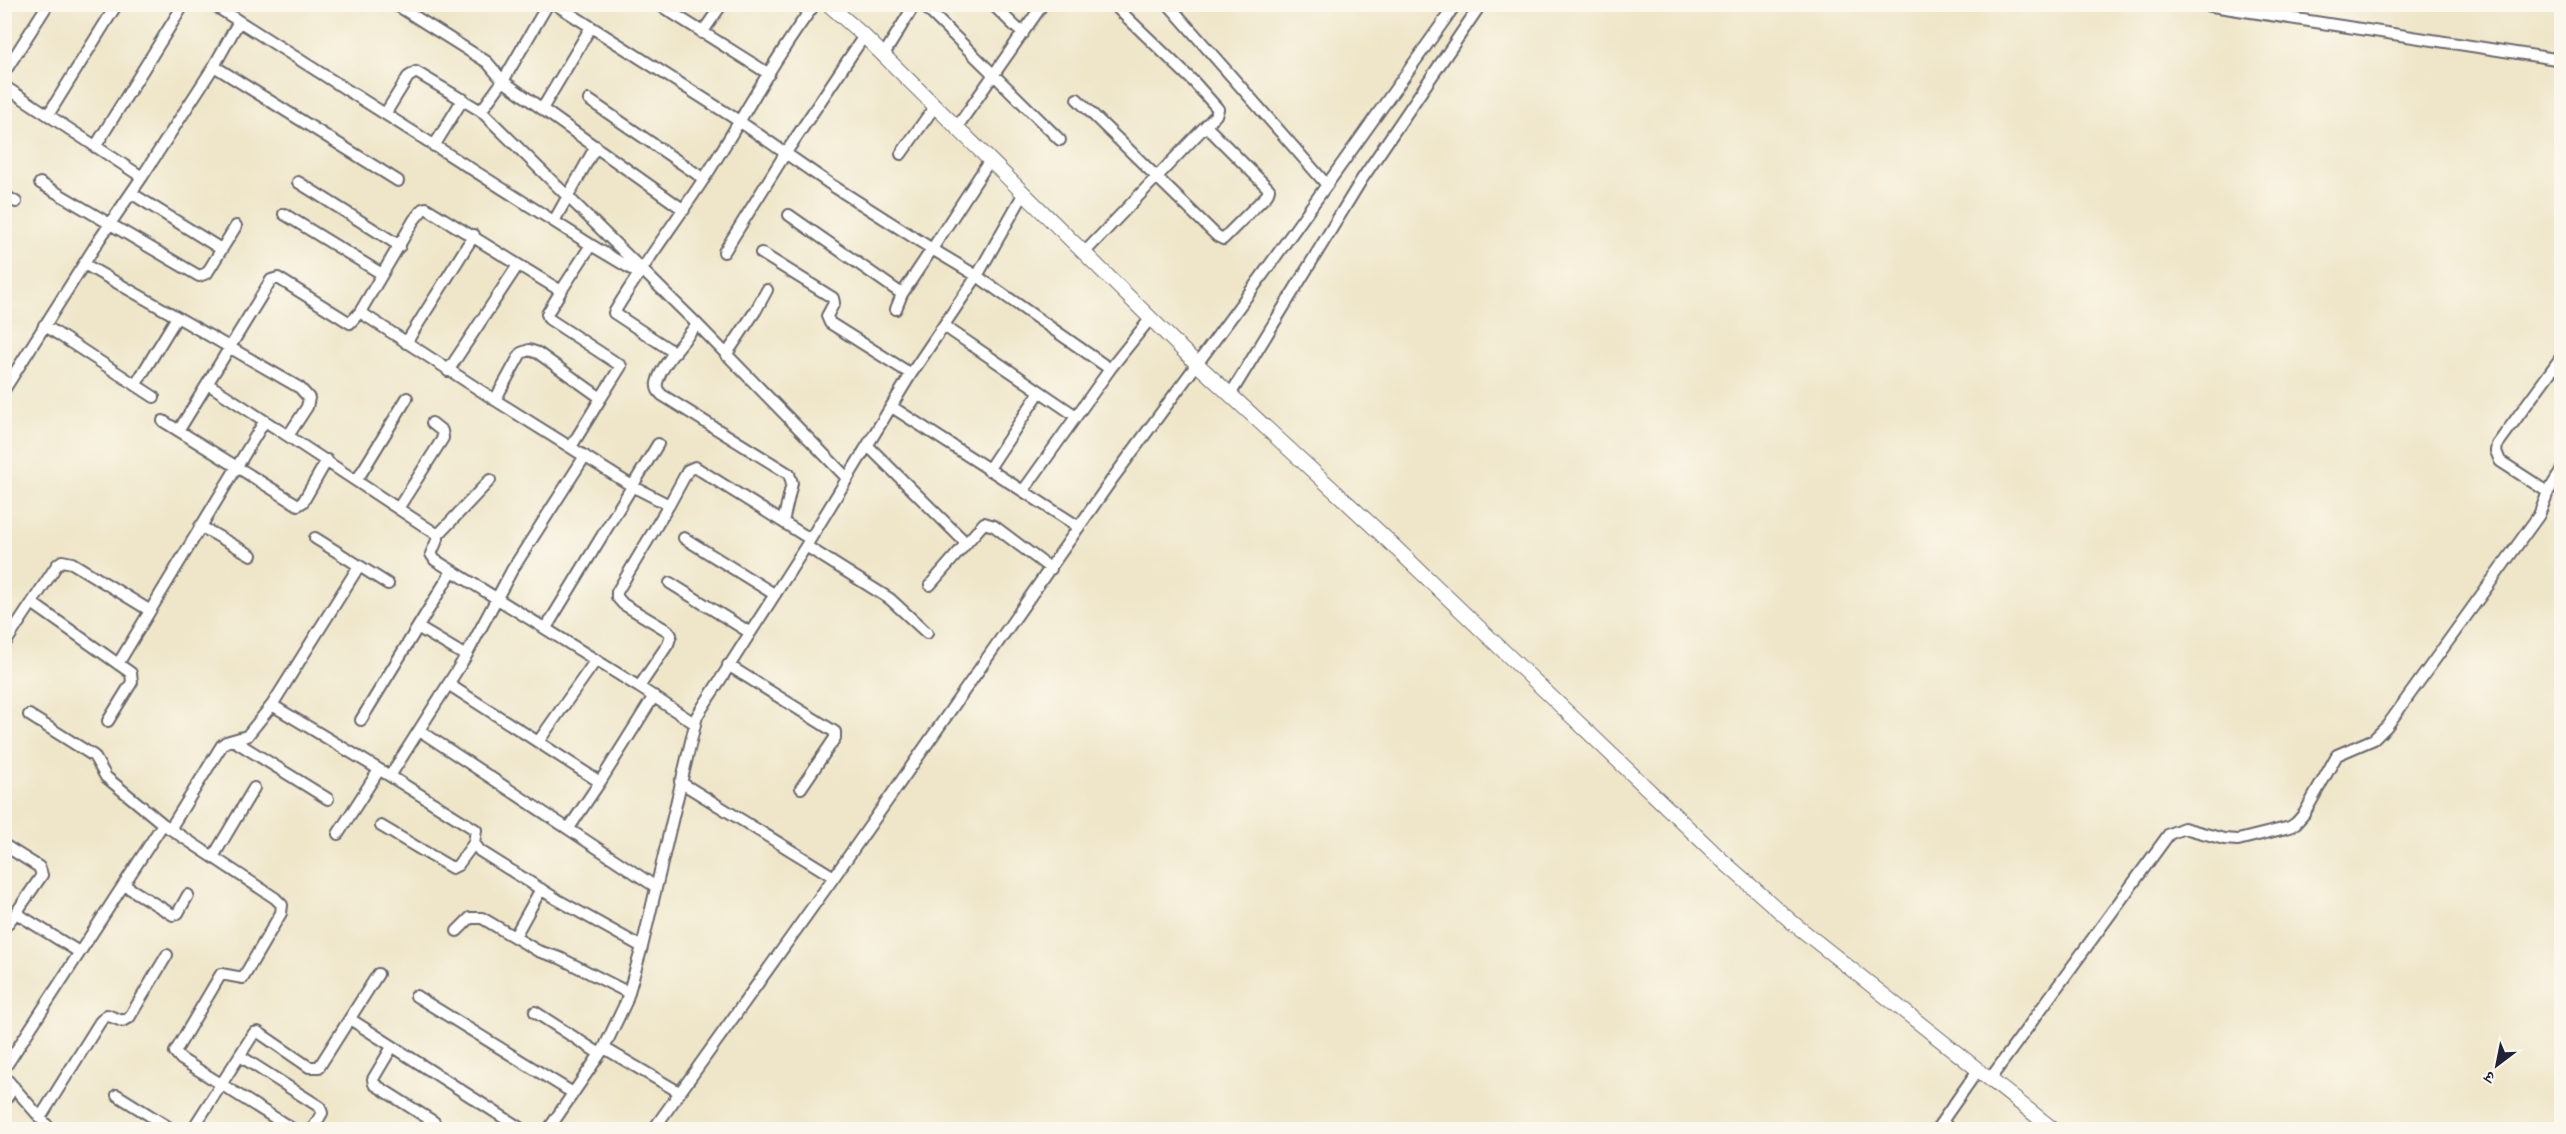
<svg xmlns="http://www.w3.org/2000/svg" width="2566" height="1134" font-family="'IM FELL Double Pica','Noto Serif Devanagari',serif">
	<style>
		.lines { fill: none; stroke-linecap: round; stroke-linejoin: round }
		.minor-casing { stroke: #6a676d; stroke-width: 14 }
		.tertiary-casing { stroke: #6a676d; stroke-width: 16 }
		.minor { stroke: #fff; stroke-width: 10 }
		.tertiary { stroke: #fff; stroke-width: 14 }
	</style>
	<rect width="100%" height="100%" fill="#fbf7ec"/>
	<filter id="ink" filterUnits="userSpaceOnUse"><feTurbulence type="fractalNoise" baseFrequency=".0167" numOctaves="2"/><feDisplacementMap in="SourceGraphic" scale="12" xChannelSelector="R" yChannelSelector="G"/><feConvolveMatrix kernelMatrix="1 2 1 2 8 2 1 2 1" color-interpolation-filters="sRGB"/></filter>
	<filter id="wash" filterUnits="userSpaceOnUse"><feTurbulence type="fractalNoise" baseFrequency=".008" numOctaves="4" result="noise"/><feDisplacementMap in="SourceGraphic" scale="24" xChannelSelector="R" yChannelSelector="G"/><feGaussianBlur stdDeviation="1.35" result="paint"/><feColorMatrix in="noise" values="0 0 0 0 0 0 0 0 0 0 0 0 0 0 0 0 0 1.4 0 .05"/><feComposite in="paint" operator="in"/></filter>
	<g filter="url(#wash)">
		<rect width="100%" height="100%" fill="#efe6c9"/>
	</g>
	<g filter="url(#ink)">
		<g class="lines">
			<g class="minor-casing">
				<path id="minor" d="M212 4 591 245
					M395 4 487 62 503 81 684 210
					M548 4 503 81 481 111 697 324 847 478
					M555 4 739 121 833 186 932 249 990 160
					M658 4 769 74
					M922 4 1060 140
					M992 4 1023 34
					M1168 4 1327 185
					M2199 4 2562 60
					M702 33 722 4
					M883 56 915 4
					M214 66 398 181
					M4 73 48 4
					M4 86 142 177 214 66 238 23
					M1077 99 1217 236 1223 239 1267 195 1269 189 1206 126
					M589 100 704 179
					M542 109 591 27
					M385 114 408 77 416 72 481 111
					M48 115 117 4
					M957 127 1043 4
					M434 146 463 99
					M95 147 184 4
					M901 154 935 106
					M298 182 400 246
					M40 183 199 276 207 273 236 226
					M131 193 221 249
					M4 195 16 202
					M284 214 382 274
					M789 215 902 294
					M554 221 596 146
					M724 252 785 154 864 36
					M761 253 833 298 834 303 827 316 830 323 911 374
					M1084 253 1216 115 1218 109 1194 82 1113 4
					M84 264 177 317 136 384
					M638 273 591 245 561 291 426 208 423 209 414 220 360 312 495 400 632 486 669 505 688 470 695 467 810 539
					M561 291 547 314 549 319 621 366 601 398
					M896 309 902 294 932 249 977 276 1110 369
					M177 317 300 388 309 398 307 407 288 436 208 384
					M697 324C686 339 660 366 657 383 656 389 659 392 662 395L789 474 792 483 783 522
					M44 325 154 397
					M944 326 1076 416
					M406 343 474 235
					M675 353 614 313C643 264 678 219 709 171 744 116 775 57 815 4
					M726 355 756 310 767 290
					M448 371 518 265
					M4 390 99 240 142 177
					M1230 395 1362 179 1481 4
					M495 400 521 353 529 350 538 353 601 398 571 447
					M892 407 1079 527
					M163 421 298 505 303 502 327 460
					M179 430 271 280 278 278 350 323 360 312
					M288 436 435 533 438 538 431 554 435 560 639 687 668 644 671 635 668 631 623 604 617 597V592L669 505
					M868 446 966 543
					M585 456 512 570 466 656 390 776 476 830 474 843 480 851 558 900 642 947
					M988 470 1039 393
					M357 480 407 398
					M1023 491 1110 369 1150 319
					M2548 492 2500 461 2496 451 2497 445 2562 356
					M399 507 443 438 442 431 432 423
					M200 526 251 555
					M437 536 490 480
					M315 538 388 584
					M684 538 774 594
					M806 546 890 599 927 633
					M670 583 749 632
					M930 585 984 523 994 526 1051 569
					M32 603 131 673 132 682 108 721
					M419 628 466 656
					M546 628 658 444
					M4 645 57 565 62 561 72 563 149 610
					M118 664 264 422
					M728 665 835 732V738L801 788
					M448 684 600 782 569 828
					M639 687 694 723
					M272 705 359 566
					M29 715 94 756 106 777 163 824 275 898 282 905 281 913 243 978 221 974 175 1052 181 1059 294 1130
					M361 720 452 571
					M419 730 656 887
					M233 740 328 799
					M538 742 596 660
					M600 782 654 696
					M680 782 834 877
					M381 826 452 868 458 865 474 843
					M170 829 222 745 226 742 247 736 272 705 390 776
					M338 834 379 770
					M4 845 39 867 42 875 16 913 79 952
					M213 857 254 788
					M124 885 173 915 178 913 188 895
					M4 928 16 913
					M457 931 470 918H482L538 951 560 958 629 993
					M515 936 541 889
					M416 996 573 1093
					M535 1012 600 1054
					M350 1019 523 1130
					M392 1047 373 1079 374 1084 434 1122 436 1130
					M604 1048 679 1092
					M240 1056 320 1107 322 1113 312 1130
					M4 1069 163 824
					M4 1076 51 1130
					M1990 1079 2169 834 2184 828 2224 839 2238 840 2290 827 2296 823 2304 814 2337 755 2374 739 2387 726 2539 515 2548 492 2562 470
					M117 1095 173 1130
					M4 1102 14 1087
					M40 1118 100 1022 107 1015 122 1021 129 1018 167 955
					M1942 1122 1952 1130
					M192 1130 254 1033 258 1032 309 1067H319L378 974
					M548 1130 604 1048 626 1002 642 947 697 716 806 546 911 374 977 276 1024 193
					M653 1130 834 877 1113 478 1261 277 1456 4
					M1936 1130 1978 1070"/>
			</g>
			<g class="tertiary-casing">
				<path id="tertiary" d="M828 4 864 36 1197 364 1378 531 1725 863 1793 923 2054 1130"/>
			</g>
			<use href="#minor" class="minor"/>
			<use href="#tertiary" class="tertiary"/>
		</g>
	</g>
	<rect width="2566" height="1134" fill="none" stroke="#fbf7ec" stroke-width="24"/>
	<g transform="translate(2497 1065) rotate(212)" stroke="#fbf7ec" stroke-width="4.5" paint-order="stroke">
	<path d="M0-4.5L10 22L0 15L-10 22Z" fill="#22223b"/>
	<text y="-9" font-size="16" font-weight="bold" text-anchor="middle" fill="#22223b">उ</text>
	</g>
</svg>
